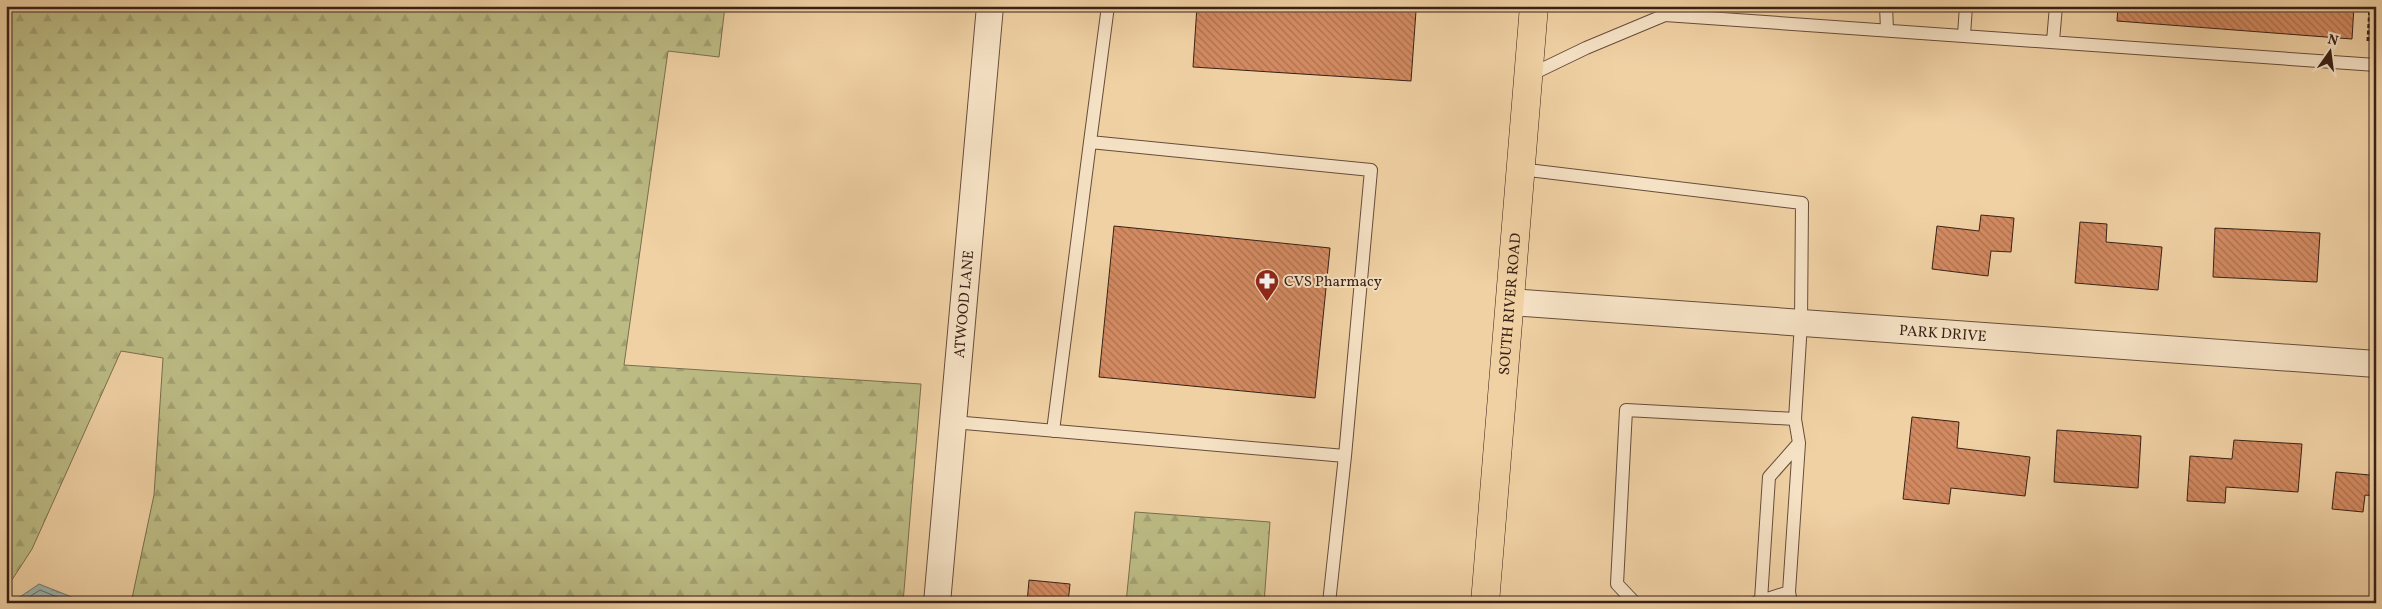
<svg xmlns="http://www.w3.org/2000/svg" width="2382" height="609" font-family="Vollkorn,serif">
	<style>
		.forest { fill: url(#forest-firs); stroke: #7a6e4e }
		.water { fill: url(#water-ripples); stroke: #757a72 }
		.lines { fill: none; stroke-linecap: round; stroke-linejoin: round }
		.shore { stroke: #6b6b63; stroke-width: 1 }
		.building { fill: url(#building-back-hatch); stroke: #392117 }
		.lane-casing { stroke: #674d3a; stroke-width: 14 }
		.street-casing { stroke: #674d3a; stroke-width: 28 }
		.primary-casing { stroke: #392117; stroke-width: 29 }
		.path { stroke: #392117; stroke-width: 3; stroke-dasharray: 4 2.5; stroke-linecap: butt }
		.lane { stroke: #f5e1c4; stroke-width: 12 }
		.street { stroke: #f5e1c4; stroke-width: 26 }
		.primary { stroke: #f0d1a4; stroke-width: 28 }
		.labels { text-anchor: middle; stroke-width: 4; stroke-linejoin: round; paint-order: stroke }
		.poi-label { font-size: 15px; fill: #392117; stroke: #f5e1c4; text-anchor: start }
		.street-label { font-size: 15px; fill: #392117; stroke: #f5e1c4 }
	</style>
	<defs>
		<pattern id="forest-firs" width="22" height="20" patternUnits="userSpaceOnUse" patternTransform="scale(1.25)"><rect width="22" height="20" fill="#bcbb84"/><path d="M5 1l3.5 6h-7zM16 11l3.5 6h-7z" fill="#a2a071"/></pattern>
		<pattern id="water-ripples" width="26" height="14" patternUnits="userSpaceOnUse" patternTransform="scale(1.25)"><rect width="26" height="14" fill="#9db5af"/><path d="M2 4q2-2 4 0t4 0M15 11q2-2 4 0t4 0" fill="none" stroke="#81938d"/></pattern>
		<pattern id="building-back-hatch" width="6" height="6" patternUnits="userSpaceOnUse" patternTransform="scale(1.25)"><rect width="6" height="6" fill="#d38a61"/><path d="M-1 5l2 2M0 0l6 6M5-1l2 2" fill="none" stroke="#ac704f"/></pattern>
	</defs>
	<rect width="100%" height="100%" fill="#f0d1a4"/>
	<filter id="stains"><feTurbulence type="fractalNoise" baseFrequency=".004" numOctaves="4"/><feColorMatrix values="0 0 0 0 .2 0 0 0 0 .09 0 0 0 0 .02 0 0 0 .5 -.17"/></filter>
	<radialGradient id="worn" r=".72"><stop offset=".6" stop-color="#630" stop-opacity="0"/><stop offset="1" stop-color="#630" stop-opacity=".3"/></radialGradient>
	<path class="forest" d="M6 6H725L719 57 668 51 624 365 921 384 903 603H131L154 495 163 358 121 351 32 549 6 589Z
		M1135 512 1270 522 1264 603H1126Z"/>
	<path class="water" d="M39 584 77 599 78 603H11Z"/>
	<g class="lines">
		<path class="shore" d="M20 603 40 590 72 603"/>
	</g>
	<path class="building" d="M1197 6H1345L1416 11 1411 81 1193 67Z
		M2118 6H2354L2352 39 2117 21Z
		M1981 215 2014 218 2011 252 1991 251 1988 276 1932 269 1937 226 1979 231Z
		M2080 222 2107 224 2106 242 2162 247 2158 290 2075 283Z
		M1114 226 1330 248 1315 398 1099 377Z
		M2215 228 2320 233 2317 282 2213 277Z
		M1912 417 1959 422 1957 448 2030 457 2025 496 1951 488 1949 504 1903 499Z
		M2057 430 2141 436 2138 488 2054 482Z
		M2234 440 2302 444 2298 492 2226 487 2225 503 2187 501 2190 456 2232 459Z
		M2372 451H2376V496L2365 495 2363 512 2332 509 2336 472 2370 475Z
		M1029 580 1070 584 1068 603H1027Z"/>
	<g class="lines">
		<g class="lane-casing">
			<path id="lane" d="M1108 6 1090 142 1371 170 1345 456 1329 603
				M1886 6 1887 30
				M1964 35 1966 6
				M2053 41 2056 6
				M1528 76 1586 48 1665 15 2376 65
				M1520 169 1802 203 1801 323 1795 419 1626 410 1617 584 1635 603
				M953 422 1345 456
				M1053 431 1090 142
				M1761 600 1769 477 1799 443
				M1755 603 1789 592
				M1791 603 1789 592 1799 443 1795 419"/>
		</g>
		<g class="street-casing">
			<g id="street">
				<path id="s1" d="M1510 302 2376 364"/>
				<path id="s2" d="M937 603 990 6"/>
			</g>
		</g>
		<g class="primary-casing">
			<g id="primary">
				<path id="s3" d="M1485 603 1534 6"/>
			</g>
		</g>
		<path class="path" d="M2368 41 2370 6"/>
		<use href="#lane" class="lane"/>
		<use href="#street" class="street"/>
		<use href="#primary" class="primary"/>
	</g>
	<defs>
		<g id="pharmacy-pin" transform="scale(1.25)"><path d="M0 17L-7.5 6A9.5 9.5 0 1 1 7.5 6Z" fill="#8f2418" stroke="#f5e1c4"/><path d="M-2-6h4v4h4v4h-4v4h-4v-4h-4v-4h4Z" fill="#fff"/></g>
	</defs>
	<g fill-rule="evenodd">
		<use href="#pharmacy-pin" x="1267" y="281"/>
	</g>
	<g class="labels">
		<g class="poi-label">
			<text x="1284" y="286">CVS Pharmacy</text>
		</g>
		<g class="street-label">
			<text dy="5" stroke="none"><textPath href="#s2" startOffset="300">ATWOOD LANE</textPath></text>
			<text dy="5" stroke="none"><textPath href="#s3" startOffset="300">SOUTH RIVER ROAD</textPath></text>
			<text dy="5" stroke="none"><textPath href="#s1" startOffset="434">PARK DRIVE</textPath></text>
		</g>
	</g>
	<rect width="2382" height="609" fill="none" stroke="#f0d1a4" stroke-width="25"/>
	<rect x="8" y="8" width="2367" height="594" fill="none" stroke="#392117" stroke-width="2.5"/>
	<rect x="12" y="12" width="2357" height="584" fill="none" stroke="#392117"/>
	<g transform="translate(2330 52) rotate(14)" stroke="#f5e1c4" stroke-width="4" paint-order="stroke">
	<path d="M0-4L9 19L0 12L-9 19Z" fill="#392117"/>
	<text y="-8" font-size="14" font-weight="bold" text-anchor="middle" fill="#392117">N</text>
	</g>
	<rect width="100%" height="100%" filter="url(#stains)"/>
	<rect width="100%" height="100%" fill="url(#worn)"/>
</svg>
